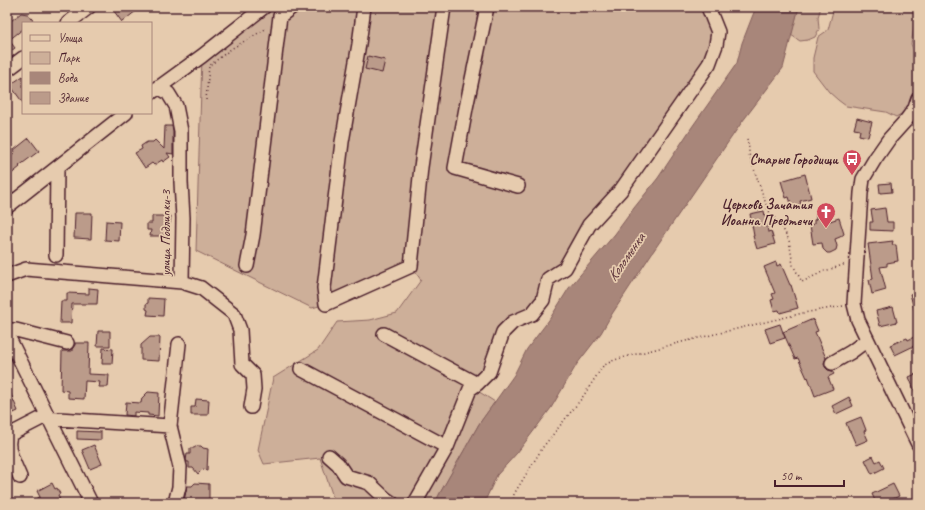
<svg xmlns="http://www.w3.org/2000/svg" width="925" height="510" font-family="Caveat,sans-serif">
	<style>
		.green { fill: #cdaf99; stroke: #8c6762 }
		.water { fill: #a8867a; stroke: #825d5a }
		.building { fill: #bb9b8a; stroke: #4a1f2b }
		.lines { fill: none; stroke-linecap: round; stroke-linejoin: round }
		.minor-casing { stroke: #4a1f2b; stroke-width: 16 }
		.path { stroke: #4a1f2b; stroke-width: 1.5; stroke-dasharray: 1 3; stroke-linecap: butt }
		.minor { stroke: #e6cbae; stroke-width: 13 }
		.labels { text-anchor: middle; stroke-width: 3.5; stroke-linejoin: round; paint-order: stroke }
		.poi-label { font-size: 14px; font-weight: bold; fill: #4a1f2b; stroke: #e6cbae; text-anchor: end }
		.street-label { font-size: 14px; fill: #4a1f2b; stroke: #e6cbae }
		.water-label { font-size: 15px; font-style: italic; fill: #5d343b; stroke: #e6cbae }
	</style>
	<rect width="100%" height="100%" fill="#e6cbae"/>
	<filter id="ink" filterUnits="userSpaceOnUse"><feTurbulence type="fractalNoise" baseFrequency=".025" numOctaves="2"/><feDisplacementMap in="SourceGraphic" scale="8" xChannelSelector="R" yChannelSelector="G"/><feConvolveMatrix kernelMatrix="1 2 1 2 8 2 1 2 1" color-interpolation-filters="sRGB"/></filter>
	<g filter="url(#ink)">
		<path class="green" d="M248 7H708L716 45 621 190 548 279 543 300 513 322 489 372 471 389 481 393 495 402 479 424 440 493 435 503H335L320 458 264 464 258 450 273 378 318 350 337 322 370 320 397 313 421 280 411 266 326 304 312 308 196 251 202 56 255 15Z
			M799 7H821L818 17 819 29 815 37 808 40 800 41 791 35Z
			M834 7H918L911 44 914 51 916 63V79L913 96 908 110 896 117 886 112 846 106 838 100 829 92 813 71V58L818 37 828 30Z"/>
		<path class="water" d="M756 7H799L783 68 742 122 652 253 612 314 601 333 577 364 551 408 517 453 497 475 484 503H435L440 493 479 424 514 375 527 349 549 320 569 288 615 234 634 208 658 178 692 127 737 63 742 43Z"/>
		<path class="building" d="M111 7H141L122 22Z
			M21 13 28 14 35 23H23V29L9 40 15 48 7 54V24Z
			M368 56 385 60 382 73 365 69Z
			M23 76V103L10 85Z
			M857 118 872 122 868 137 859 135 860 130 854 129Z
			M165 126H172L173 132V154L167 153 170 157 163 162 162 160 154 165 152 163 145 168 135 153 142 149 141 146 147 142H153L155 140 164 149Z
			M29 138 39 151 19 166 20 167 10 175 7 171V159L15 152 14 150Z
			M805 174 811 198 800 201 801 205 792 207 789 197 786 198 781 181Z
			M891 183 892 192 880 193 879 184Z
			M885 208 887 222H893V231L870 230V222H873L871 210Z
			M821 210 824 211 827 214 830 221 839 218 844 234 840 237 835 239 837 246 836 250 830 253H827L823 249 822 243 813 244 810 225 814 224V220L816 219V215L818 212Z
			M764 211 768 232 771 231 775 244 757 249 753 236H754L750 214Z
			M75 213H92L91 239 74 238Z
			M152 216H171L170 224H168V234L165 236H150L151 230H147V223H152Z
			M106 221 120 222 119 241 105 240Z
			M893 241 892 245H896L898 261 887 263V266L880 267 886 290 872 294 869 280 873 279 868 244Z
			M776 262 777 266 781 264 790 285H791L798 308 780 313 779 310 774 311 771 300 774 299 772 294 775 293 764 267Z
			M89 288 98 289 97 304H72L71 323H60L61 301H67V293L89 294Z
			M918 292V316H916L910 294Z
			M148 298 164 299 163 316 147 315 148 310 146 309V304L148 303Z
			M893 307 897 322 880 326 876 311Z
			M813 319 818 331 815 332 826 358 824 363 825 367 828 370 832 371 834 374 828 377 833 389 815 396 808 377 807 378 798 358 795 359 783 332Z
			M780 324 785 338 770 343 765 329Z
			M98 331H110V346H97Z
			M918 335V344L895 355 890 345 907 338 908 340Z
			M150 337H160L159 361 141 360V345Z
			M75 343H89L88 374 109 375 108 387H99L100 382 85 381 84 399 68 398V391L61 390 62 351H72V349L75 345Z
			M103 348 113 349 112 364H102Z
			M918 373V399L909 377Z
			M7 385 18 411 7 416Z
			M148 392 159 393 158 416 148 415V413L134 412V416L125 415 126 402 141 403 142 398Z
			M849 397 853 406 836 414 832 406Z
			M196 399 209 400 208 415H191V407H195Z
			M861 417 866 430 864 431 868 440 856 445 850 431H849L846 423Z
			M77 431 101 432V440L77 439Z
			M94 445 102 464 90 469 82 450Z
			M197 446H201L203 448 208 449 207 470 203 469 198 474 193 468H189V462H187L186 460 187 454H190V448H194Z
			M873 456 876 462 880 460 884 468 872 474 865 460Z
			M52 483 55 489 57 488 60 494 58 495 60 500 54 503H28L40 497 37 491Z
			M195 483 209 484V501H207V503H186V501H184L187 486H192Z
			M893 484 899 496 885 503H876L872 494Z"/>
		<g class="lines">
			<g class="minor-casing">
				<path id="minor" d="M364 7 359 44 342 142 324 288 326 304 411 266 421 167 444 7
					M487 7 466 108 455 168 518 186
					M68 23 89 7
					M7 70 23 58
					M158 87 168 93 176 106 181 131V182L183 218 182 282
					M151 93 202 56 264 7
					M918 99 915 108 907 119 889 139 875 159 863 179 861 193 854 304 858 320 918 444
					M7 207 126 113
					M56 255 57 168
					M247 266 253 235 280 16 292 7
					M7 276 26 269 182 282 201 288 234 314 240 330 242 364 253 375 254 389 251 407
					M7 332 11 330H16L67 343
					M7 334 91 503
					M384 334 477 384
					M832 363 851 352 867 340
					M301 369 447 447
					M10 434C10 437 9 439 9 441 7 451 16 467 20 477
					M7 436 42 418 170 426
					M329 456 338 464 346 476 369 483 386 499 392 503
					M175 503 179 487 180 467 170 426 179 344
					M415 503 447 447 470 389 477 384 489 372 503 332 513 322 532 314 543 300 548 279 565 268 589 225 621 190 709 64 716 45 718 32 708 7"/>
			</g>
			<path class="path" d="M206 100 209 66 231 49 267 28
				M747 139 749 148V154L768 210 782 227 789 240 793 265 802 282 822 272 846 264
				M513 503 514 494 543 447 582 398 603 366 614 360 682 342 803 313 843 306"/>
			<use href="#minor" class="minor"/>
		</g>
	</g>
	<defs>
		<g id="bus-pin" transform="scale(1)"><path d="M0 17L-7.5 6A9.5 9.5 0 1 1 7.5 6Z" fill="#d1495b" stroke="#e6cbae"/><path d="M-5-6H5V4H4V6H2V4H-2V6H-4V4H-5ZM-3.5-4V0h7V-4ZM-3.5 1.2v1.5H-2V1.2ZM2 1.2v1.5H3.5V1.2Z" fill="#fff"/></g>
		<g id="church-pin" transform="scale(1)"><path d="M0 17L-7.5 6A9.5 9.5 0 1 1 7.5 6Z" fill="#d1495b" stroke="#e6cbae"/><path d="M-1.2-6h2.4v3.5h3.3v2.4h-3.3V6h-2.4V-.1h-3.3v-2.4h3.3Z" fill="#fff"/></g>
	</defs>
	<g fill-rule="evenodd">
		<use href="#bus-pin" x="852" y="159"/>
		<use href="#church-pin" x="826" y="212"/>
	</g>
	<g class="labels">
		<g class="poi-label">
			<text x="838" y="164">Старые Городищи</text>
			<text x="812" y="209">Церковь Зачатия<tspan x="812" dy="16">Иоанна Предтечи</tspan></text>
		</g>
		<g class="street-label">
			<text transform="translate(165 233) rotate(-90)" y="5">улица Подлипки-3</text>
		</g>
		<g class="water-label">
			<text transform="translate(626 257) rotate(-55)" y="5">Коломенка</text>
		</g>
	</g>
	<rect width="925" height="510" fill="none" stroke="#e6cbae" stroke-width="24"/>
	<rect x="12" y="12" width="901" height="486" fill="none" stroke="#4a1f2b" stroke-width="1.5" filter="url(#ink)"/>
	<rect x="22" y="22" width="130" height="92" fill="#e6cbae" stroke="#a8867a"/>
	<rect x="30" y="35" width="20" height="6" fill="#e6cbae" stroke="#a8867a"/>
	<text x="58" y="42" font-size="12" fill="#4a1f2b">Улица</text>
	<rect x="30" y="52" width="20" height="12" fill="#cdaf99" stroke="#a8867a"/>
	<text x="58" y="62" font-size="12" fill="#4a1f2b">Парк</text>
	<rect x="30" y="72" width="20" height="12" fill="#a8867a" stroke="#a8867a"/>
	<text x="58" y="82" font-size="12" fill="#4a1f2b">Вода</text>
	<rect x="30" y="92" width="20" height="12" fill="#bb9b8a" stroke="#a8867a"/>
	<text x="58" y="102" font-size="12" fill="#4a1f2b">Здание</text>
	<path d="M775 480v6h69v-6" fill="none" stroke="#4a1f2b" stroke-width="2"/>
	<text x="781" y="480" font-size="12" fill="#4a1f2b" stroke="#e6cbae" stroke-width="3" paint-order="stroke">50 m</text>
</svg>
